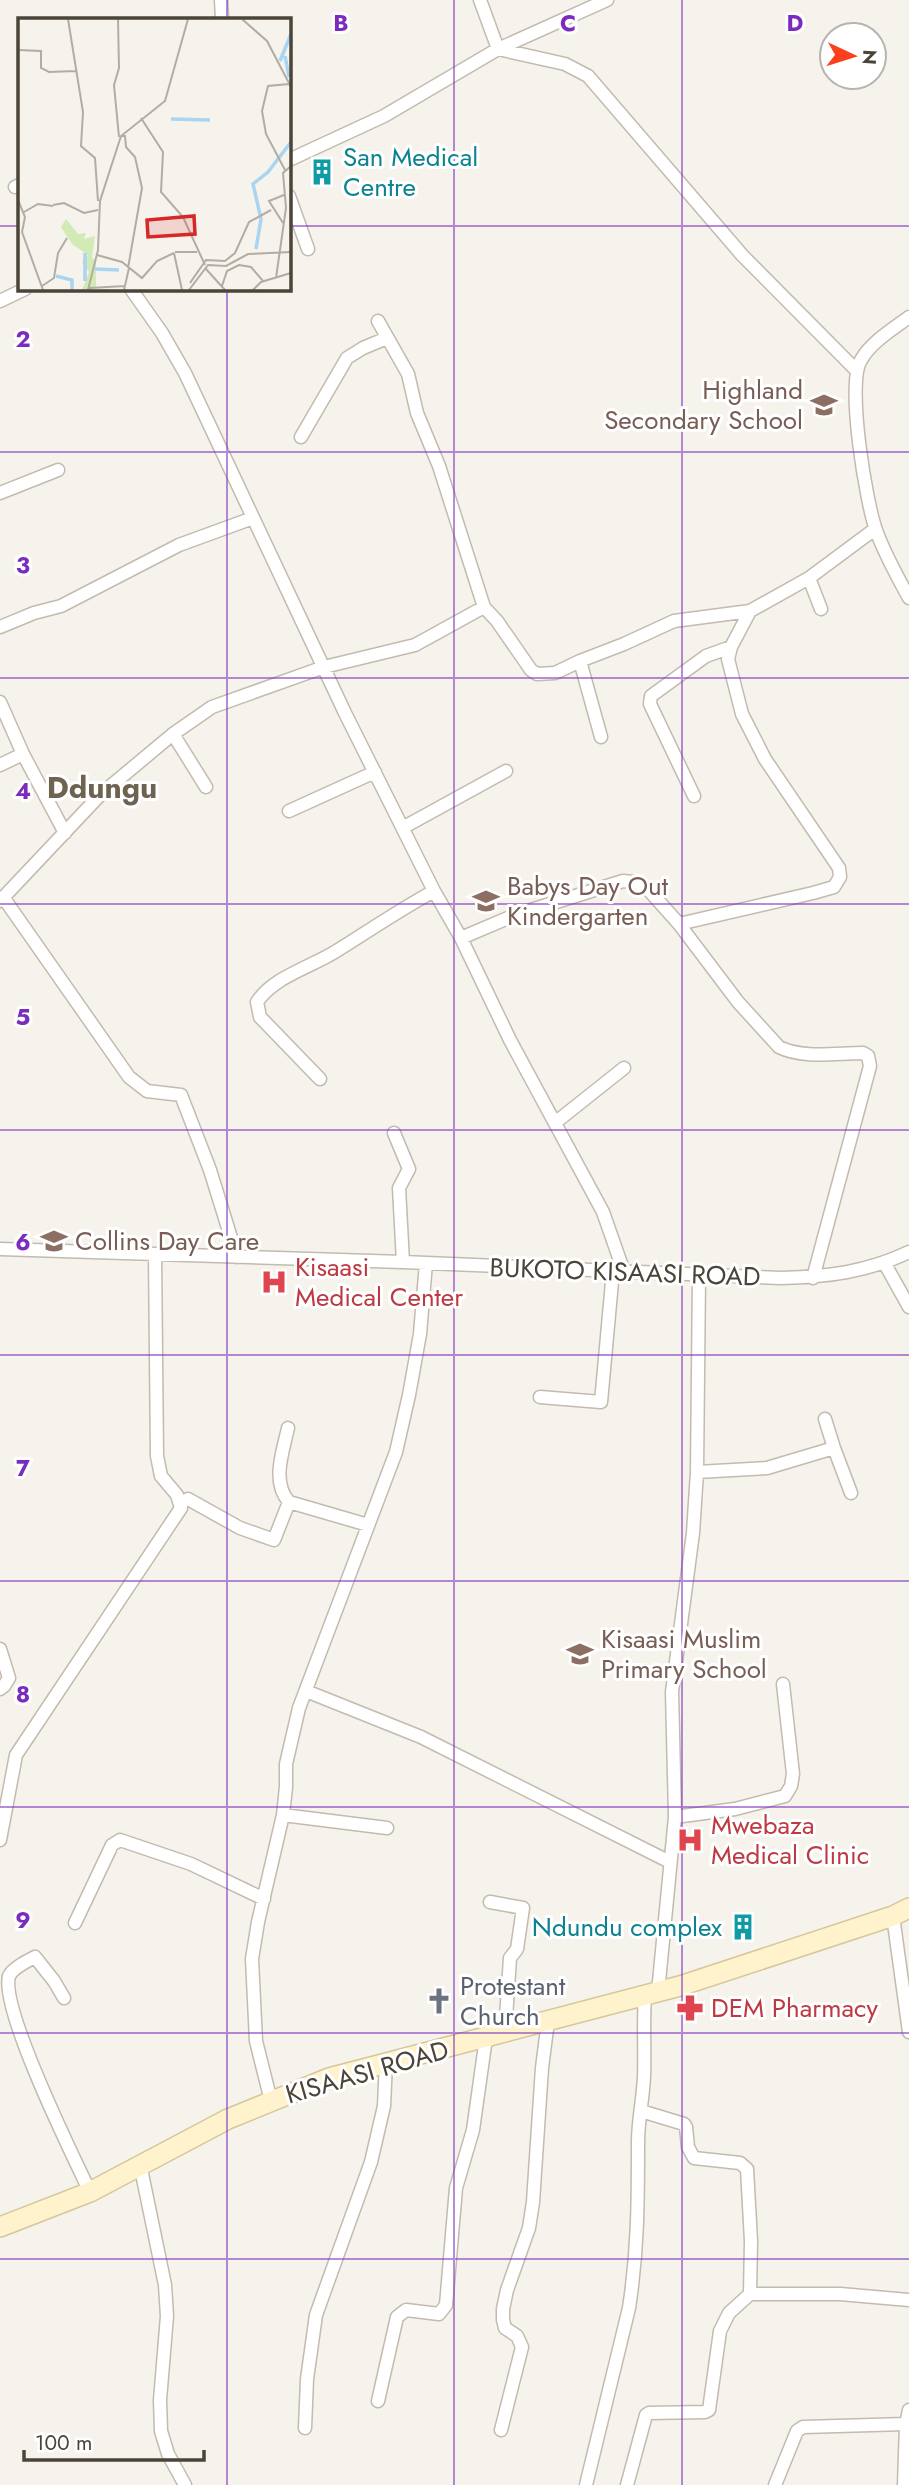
<svg xmlns="http://www.w3.org/2000/svg" width="909" height="2485" font-family="Jost,sans-serif">
	<style>
		.lines { fill: none; stroke-linecap: round; stroke-linejoin: round }
		.street-casing { stroke: #c2bbae; stroke-width: 15 }
		.secondary-casing { stroke: #d6c79b; stroke-width: 22 }
		.street { stroke: #fff; stroke-width: 12 }
		.secondary { stroke: #fff3cd; stroke-width: 19 }
		.grid { fill: none; stroke: #7b2cbf; stroke-width: 2; stroke-opacity: 0.55 }
		.labels { text-anchor: middle; stroke-width: 6; stroke-linejoin: round; paint-order: stroke }
		.culture-label { font-size: 26px; fill: #0d838f; stroke: #fff; text-anchor: start }
		.education-label { font-size: 26px; fill: #785e54; stroke: #fff; text-anchor: start }
		.health-label { font-size: 26px; fill: #be3a42; stroke: #fff; text-anchor: start }
		.street-label { font-size: 26px; fill: #4b4439; stroke: #fff }
		.worship-label { font-size: 26px; fill: #5b616d; stroke: #fff; text-anchor: start }
		.quarter-label { font-size: 30px; font-weight: bold; fill: #6e6250; stroke: #fff }
		.inset-river { fill: none; stroke: #a9d4f2; stroke-width: 3.5 }
		.inset-road { fill: none; stroke: #b2ada4; stroke-width: 2 }
		.view { fill: #d62828; fill-opacity: 0.15; stroke: #d62828; stroke-width: 3.5 }
		.inset-edge { fill: none; stroke: #4b4439; stroke-width: 3.5 }
		.grid-label { font-size: 23px; text-anchor: middle; font-weight: bold; fill: #7b2cbf; stroke: #fff; stroke-width: 6; stroke-linejoin: round; paint-order: stroke }
	</style>
	<rect width="100%" height="100%" fill="#f6f3ec"/>
	<g class="lines">
		<g class="street-casing">
			<path id="street" d="M221 0 222 19
				M480 0 498 49 565 64 588 76 742 255 856 370
				M289 160 384 116 498 49 607 0
				M15 187 19 185
				M289 196 308 249
				M131 289 162 333 185 373 345 713 434 891 461 938 510 1040 603 1212 624 1272
				M0 301 25 289
				M909 317C893 329 871 342 861 360 846 383 866 502 876 530 884 553 897 576 909 598
				M378 321 408 374 417 413 439 466 484 607
				M301 437 347 358 363 348 387 338
				M0 493 58 470
				M809 578 821 609
				M0 627 34 613 61 606 179 545 253 518
				M580 661 601 737
				M0 702 23 754 65 833
				M173 734 206 787
				M0 765 23 754
				M694 796 650 704 651 696 706 656 731 647
				M289 811 375 772
				M404 827 506 771
				M3 897 129 1077 147 1091 181 1095 210 1170 237 1257
				M0 901 101 794 173 734 212 707 324 667 415 645 484 607 497 621 531 670 537 674 555 673 580 661 624 644 674 621 750 611 809 578 875 529
				M679 924 813 893 834 887 840 877 839 868 765 759 742 714 728 659 731 647 750 611
				M461 938 515 915 623 881 633 882 646 887 679 924 738 1002 779 1047C803 1059 836 1053 863 1053L868 1056 870 1066 813 1278
				M320 1079 260 1017 257 1002C274 976 312 967 338 950 370 930 401 909 434 891
				M556 1122 624 1068
				M394 1133 409 1169 399 1188 403 1262
				M0 1249 403 1262 781 1278C827 1277 867 1272 909 1252
				M885 1264 909 1307
				M540 1397 601 1402 613 1271
				M825 1419 834 1448
				M288 1428C283 1451 271 1482 289 1502
				M697 1472 767 1468 834 1448 851 1493
				M180 1503 188 1499 240 1528 274 1540 289 1502 368 1525
				M0 1649 9 1678 4 1686 0 1689
				M306 1691 421 1737 670 1862
				M283 1815 387 1828
				M675 1817 735 1809 785 1796 791 1786 793 1774 783 1684
				M0 1840 16 1755 181 1508 177 1495 161 1476 157 1456 155 1254
				M490 1902 523 1908 517 1949 510 1958 505 2033
				M893 1916 909 2032
				M75 1923 112 1845 120 1840 191 1864 264 1899
				M658 1992 675 1817 672 1692 693 1533 697 1472 699 1275
				M64 1998 54 1981 35 1957C27 1961 13 1968 9 1976 0 2009 73 2156 90 2192
				M271 2101 256 2041 252 1959 258 1922 283 1815 286 1787V1764L299 1708 396 1452 409 1395 420 1334 426 1263
				M641 2111 684 2124 686 2127 688 2147 694 2158 740 2163 747 2169 751 2241 750 2294
				M140 2164 165 2285 167 2316 160 2400 161 2431 168 2454 185 2485
				M378 2401 397 2317 406 2310 439 2314 446 2305 456 2188 473 2130 486 2038
				M305 2428 307 2379 316 2315 371 2162 384 2106 386 2062
				M501 2430 522 2347 517 2336 505 2328 503 2320V2309L507 2290 529 2228 533 2202 542 2068 548 2021
				M586 2485 629 2308C638 2249 638 2201 638 2142 638 2120 643 2099 644 2077 645 2050 643 2023 645 1996
				M627 2485 646 2415 649 2413 705 2412 709 2410 720 2331 729 2313 750 2294H840L909 2300
				M775 2485 797 2431 803 2427 906 2424
				M904 2485 906 2424 909 2410"/>
		</g>
		<g class="secondary-casing">
			<path id="secondary" d="M0 2227 90 2192 228 2119 329 2078 680 1986 893 1916 909 1908"/>
		</g>
		<use href="#street" class="street"/>
		<use href="#secondary" class="secondary"/>
	</g>
	<path class="grid" d="M227 0V19M454 0V2485M682 0V2485M0 226H19M289 226H909M227 289V2485M0 452H909M0 678H909M0 904H909M0 1130H909M0 1355H909M0 1581H909M0 1807H909M0 2033H909M0 2259H909"/>
	<defs>
		<g id="building-bare" transform="scale(2.1)"><path d="M-4-6H4V6H1V3H-1V6H-4ZM-2.5-4.3h1.7v1.8h-1.7ZM.8-4.3h1.7v1.8H.8ZM-2.5-1h1.7V.8h-1.7ZM.8-1h1.7V.8H.8Z" fill="#0f9aa8" stroke="#fff" stroke-width="2.5" paint-order="stroke"/></g>
		<g id="school-bare" transform="scale(2.1)"><path d="M0-5L7-2L0 1L-7-2ZM-4 1L0 2.5L4 1V4Q0 6-4 4Z" fill="#8d6e63" stroke="#fff" stroke-width="2.5" paint-order="stroke"/></g>
		<g id="hospital-bare" transform="scale(2.1)"><path d="M-5-5h3v3.5h4V-5h3V5h-3V1.5h-4V5h-3Z" fill="#e0444e" stroke="#fff" stroke-width="2.5" paint-order="stroke"/></g>
		<g id="church-bare" transform="scale(2.1)"><path d="M-1.2-6h2.4v3.5h3.3v2.4h-3.3V6h-2.4V-.1h-3.3v-2.4h3.3Z" fill="#6b7280" stroke="#fff" stroke-width="2.5" paint-order="stroke"/></g>
		<g id="pharmacy-bare" transform="scale(2.1)"><path d="M-2-6h4v4h4v4h-4v4h-4v-4h-4v-4h4Z" fill="#e0444e" stroke="#fff" stroke-width="2.5" paint-order="stroke"/></g>
	</defs>
	<g fill-rule="evenodd">
		<use href="#building-bare" x="322" y="172"/>
		<use href="#school-bare" x="824" y="405"/>
		<use href="#school-bare" x="486" y="901"/>
		<use href="#school-bare" x="54" y="1241"/>
		<use href="#hospital-bare" x="274" y="1282"/>
		<use href="#school-bare" x="580" y="1654"/>
		<use href="#hospital-bare" x="690" y="1840"/>
		<use href="#building-bare" x="743" y="1927"/>
		<use href="#church-bare" x="439" y="2001"/>
		<use href="#pharmacy-bare" x="690" y="2008"/>
	</g>
	<g class="labels">
		<g class="culture-label">
			<text x="343" y="166">San Medical<tspan x="343" dy="30">Centre</tspan></text>
			<text x="722" y="1936" text-anchor="end">Ndundu complex</text>
		</g>
		<g class="education-label">
			<text x="803" y="399" text-anchor="end">Highland<tspan x="803" dy="30">Secondary School</tspan></text>
			<text x="507" y="895">Babys Day Out<tspan x="507" dy="30">Kindergarten</tspan></text>
			<text x="75" y="1250">Collins Day Care</text>
			<text x="601" y="1648">Kisaasi Muslim<tspan x="601" dy="30">Primary School</tspan></text>
		</g>
		<g class="health-label">
			<text x="295" y="1276">Kisaasi<tspan x="295" dy="30">Medical Center</tspan></text>
			<text x="711" y="1834">Mwebaza<tspan x="711" dy="30">Medical Clinic</tspan></text>
			<text x="711" y="2017">DEM Pharmacy</text>
		</g>
		<g class="street-label">
			<text transform="translate(625 1272) rotate(2)" y="9">BUKOTO KISAASI ROAD</text>
			<text transform="translate(367 2072) rotate(-16)" y="9">KISAASI ROAD</text>
		</g>
		<g class="worship-label">
			<text x="460" y="1995">Protestant<tspan x="460" dy="30">Church</tspan></text>
		</g>
		<g class="quarter-label">
			<text x="102" y="798">Ddungu</text>
		</g>
	</g>
	<g transform="translate(18 18)">
		<rect width="273" height="273" fill="#f6f3ec"/>
		<path d="M48 201 60 216 68 215 66 221 77 218 74 239 78 243V268L75 272H64L71 254 64 245 70 237 54 226 43 209Z" fill="#d2eab5"/>
		<path class="inset-river" d="M267 38 271 59M262 43 273 16M153 101 192 102M238 231 243 201 235 166 250 154 273 124M77 251 101 252M38 258 54 262V272M67 263V235"/>
		<path class="inset-road" d="M50 1 65 94 63 128 77 140 80 183M100 1 101 50 96 67 101 119M224 1 249 23 273 69M0 32 23 33V50L31 54 58 53M123 100 145 134 143 174 165 199 187 247M103 118H107L108 129 117 139 124 170 110 250M267 152 248 116 244 93 250 68 271 66M0 182 7 199 4 214 25 272M35 187 46 185 66 195 80 192M6 194 20 186 35 188M265 205 251 183 266 177M157 234H179M156 235 164 272M79 237 104 244 124 260 139 243 156 235M188 251 207 272M258 260 268 190 265 155 273 148M172 265 188 242 207 243 217 235 231 204 253 192M24 268 36 260 40 235 49 220M204 268 209 253 221 247 233 249 245 263M71 270 107 268M70 272 80 232 82 183 103 118 147 83 170 1M106 272 111 250M171 272 190 247 208 248 230 236 273 234M235 272 243 264 273 255"/>
		<path class="view" d="M176 198 177 216 130 219 129 202Z"/>
		<rect width="273" height="273" class="inset-edge"/>
	</g>
	<g class="grid-label">
		<text x="341" y="31">B</text>
		<text x="568" y="31">C</text>
		<text x="795" y="31">D</text>
		<text x="23" y="347">2</text>
		<text x="23" y="573">3</text>
		<text x="23" y="799">4</text>
		<text x="23" y="1025">5</text>
		<text x="23" y="1250">6</text>
		<text x="23" y="1476">7</text>
		<text x="23" y="1702">8</text>
		<text x="23" y="1928">9</text>
	</g>
	<g transform="translate(853 56) rotate(94)"><circle r="33" fill="#ffffff" stroke="#b7b4b0" stroke-width="2"/>
	<path d="M0-5L12 26L0 18L-12 26Z" fill="#fc3f1d"/>
	<text y="-10" font-size="19" font-weight="bold" text-anchor="middle" fill="#4b4439">N</text>
	</g>
	<path d="M24 2450v10h180v-10" fill="none" stroke="#4b4439" stroke-width="3.5"/>
	<text x="35" y="2450" font-size="21" fill="#4b4439" stroke="#ffffff" stroke-width="5" paint-order="stroke">100 m</text>
</svg>
